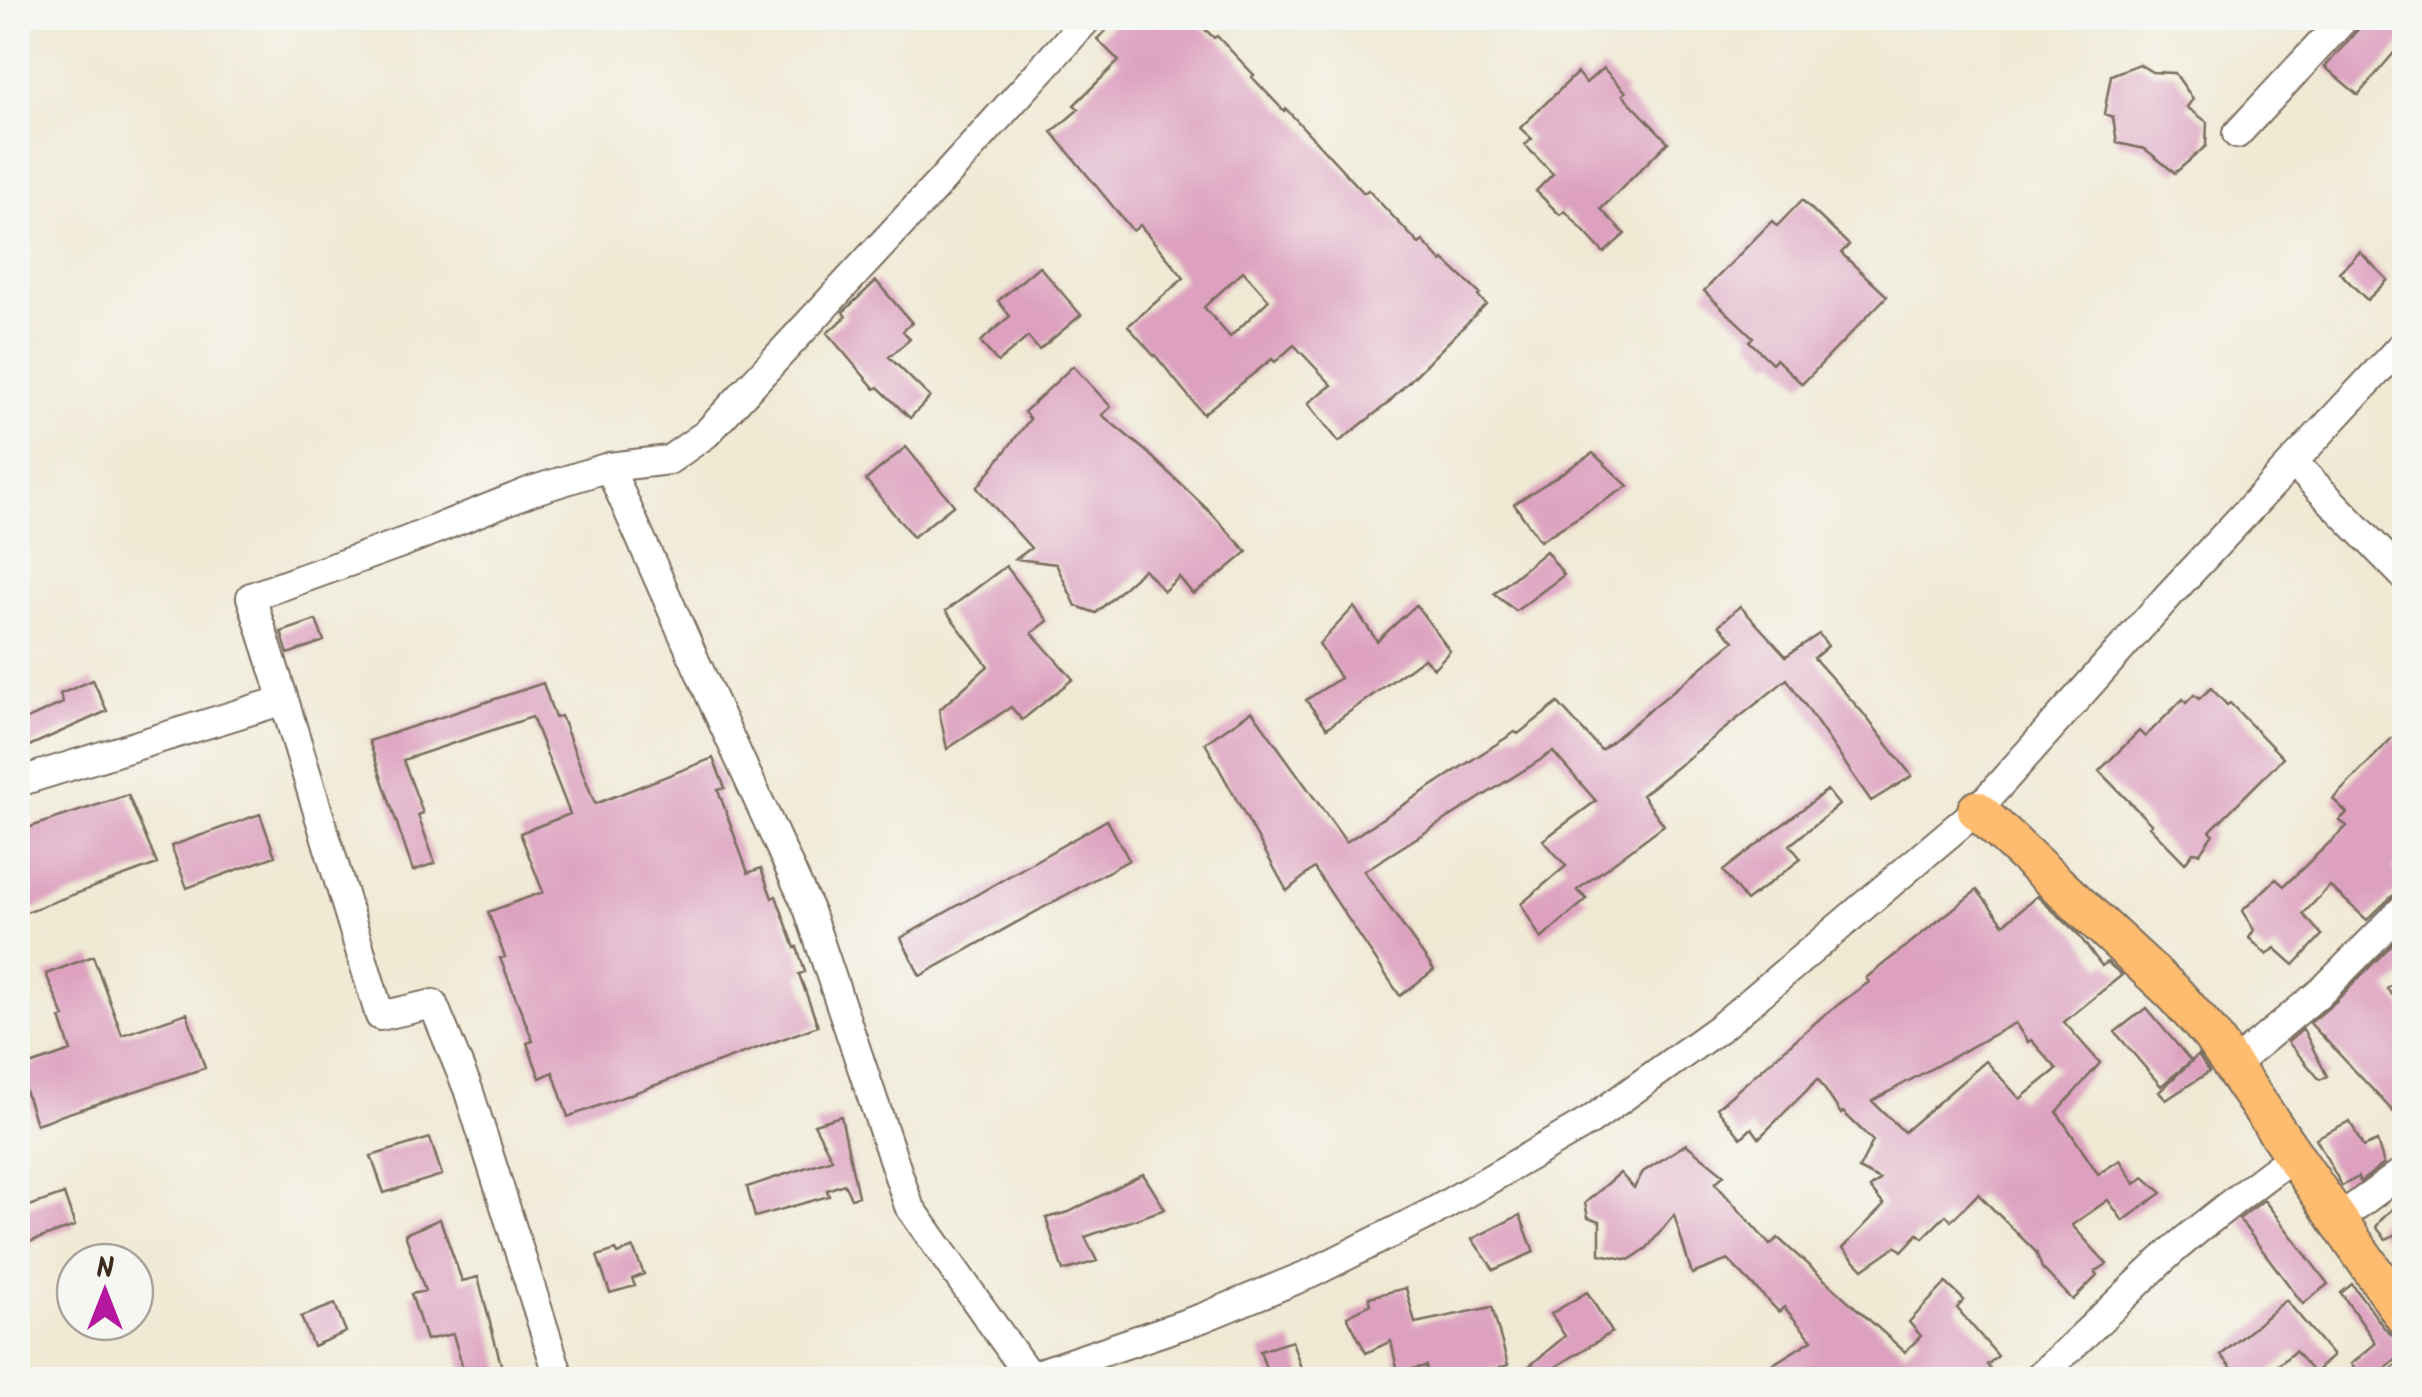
<svg xmlns="http://www.w3.org/2000/svg" width="2422" height="1397" font-family="Kalam,sans-serif">
	<style>
		.building { fill: #dda1bf; fill-rule: evenodd }
		.lines { fill: none; stroke-linecap: round; stroke-linejoin: round }
		.minor-casing { stroke: #7a6d5e; stroke-width: 32 }
		.major-casing { stroke: #7a6d5e; stroke-width: 42 }
		.minor { stroke: #fff; stroke-width: 28 }
		.major { stroke: #fdbc6f; stroke-width: 38 }
	</style>
	<rect width="100%" height="100%" fill="#f6f6f2"/>
	<filter id="ink" filterUnits="userSpaceOnUse"><feTurbulence type="fractalNoise" baseFrequency=".01" numOctaves="2"/><feDisplacementMap in="SourceGraphic" scale="20" xChannelSelector="R" yChannelSelector="G"/><feConvolveMatrix kernelMatrix="1 2 1 2 8 2 1 2 1" color-interpolation-filters="sRGB"/></filter>
	<filter id="wash" filterUnits="userSpaceOnUse"><feTurbulence type="fractalNoise" baseFrequency=".0048" numOctaves="4" result="noise"/><feDisplacementMap in="SourceGraphic" scale="40" xChannelSelector="R" yChannelSelector="G"/><feGaussianBlur stdDeviation="2.25" result="paint"/><feColorMatrix in="noise" values="0 0 0 0 0 0 0 0 0 0 0 0 0 0 0 0 0 1.4 0 .05"/><feComposite in="paint" operator="in"/></filter>
	<g filter="url(#wash)">
		<rect width="100%" height="100%" fill="#f0e9d4"/>
		<g id="blocks">
			<path class="building" d="M1119 18H1193L1214 38 1217 36 1254 75 1252 77 1284 111 1286 109 1364 193 1368 190 1419 244 1423 241 1442 262 1444 260 1480 294 1478 296 1486 304 1387 404 1339 442 1308 403 1332 385 1294 345 1275 362 1272 359 1203 414 1155 355 1154 356 1128 326 1184 278 1140 225 1133 231 1052 132 1079 109 1074 105 1119 61 1097 39ZM1243 271 1269 300 1230 337 1204 307Z
				M2368 18H2404V41L2358 95 2325 67Z
				M2139 64 2152 72 2175 73 2193 99 2187 107 2207 122 2206 146 2175 173 2145 149 2117 143 2113 117 2104 114 2111 75Z
				M1603 68 1626 92 1623 95 1668 142 1601 209 1625 234 1604 253 1565 211 1560 215 1536 191 1553 174 1525 145 1532 139 1520 128 1577 73 1586 83Z
				M1802 200 1849 245 1841 253 1887 296 1802 384 1776 359 1772 363 1749 341 1753 337 1704 291 1772 221 1777 226Z
				M2360 252 2388 280 2367 300 2339 272Z
				M1039 266 1081 315 1039 350 1028 337 998 362 980 342 1010 316 998 301Z
				M876 281 912 323 903 331 910 339 889 357 930 397 910 418 878 387 875 389 827 333 846 317 843 312Z
				M1073 366 1111 407 1102 415 1147 452 1208 510 1247 552 1221 574 1193 594 1179 577 1164 591 1144 569 1096 613 1076 606 1056 564 1016 559 1031 548 977 488 1030 419 1024 412Z
				M906 447 954 505 913 537 866 480Z
				M1593 453 1628 486 1540 541 1514 504Z
				M1546 551 1564 575 1516 611 1494 594Z
				M1006 566 1048 621 1032 633 1073 679 1022 720 1011 707 947 749 939 710 988 666 946 611Z
				M1416 605 1450 651 1434 668 1424 658 1327 728 1306 700 1340 678 1319 644 1354 607 1377 641Z
				M1740 606 1786 656 1819 634 1828 646 1814 658 1863 713 1912 776 1871 801 1787 679 1642 795 1664 825 1577 890 1587 899 1541 939 1521 904 1566 866 1543 840 1596 801 1553 752 1364 871 1434 970 1400 996 1314 868 1287 891 1205 743 1252 711 1346 842 1515 732 1518 734 1558 703 1601 750 1734 641 1719 625Z
				M316 620 324 641 288 654 281 632Z
				M93 680 107 711 18 751V723L63 703 60 694Z
				M543 683 555 718 561 716 595 804 713 758 725 788 718 790 748 873 761 868 772 898 776 896 795 948 797 947 805 972 799 974 818 1026 568 1117 553 1072 540 1078 527 1043 533 1041 500 958 505 957 488 912 543 892 520 833 570 814 532 717 403 760 423 813 418 815 435 863 413 871 369 741Z
				M2211 688 2227 705 2230 703 2283 758 2210 831 2213 834 2200 853 2193 852 2185 863 2149 826 2151 824 2099 771 2139 731 2145 737 2183 699 2186 703 2194 695 2199 699Z
				M2393 737 2404 748V853L2394 869 2404 878V891L2392 896 2367 920 2330 886 2303 914 2322 935 2294 965 2275 948 2267 955 2249 938 2254 930 2242 911 2276 879 2284 886 2347 826 2339 820 2347 813 2333 799Z
				M1827 790 1839 805 1790 845 1801 859 1746 901 1723 871Z
				M128 795 157 864 18 915V831Z
				M260 814 275 856 187 888 171 846Z
				M1107 820 1129 860 920 976 901 938Z
				M1977 890 2004 924 2037 896 2077 933 2102 966 2107 962 2122 975 2064 1022 2100 1063 2057 1112 2098 1174 2120 1160 2135 1184 2144 1177 2162 1193 2123 1221 2108 1200 2072 1225 2107 1264 2095 1272 2097 1276 2073 1300 2042 1268 2036 1252 1978 1194 1951 1221 1946 1215 1923 1238 1918 1234 1902 1251 1896 1246 1863 1269 1843 1248 1884 1205 1870 1188 1880 1180 1859 1169 1873 1141 1843 1112 1841 1114 1818 1079 1759 1138 1752 1128 1741 1138 1717 1108 1824 1015 1869 982 1866 978ZM2015 1023 2028 1042 2031 1040 2057 1069 2020 1099 1986 1061 1904 1132 1872 1101Z
				M2404 932V975L2387 989 2404 1008V1123L2310 1023 2335 1002Z
				M93 956 122 1035 187 1013 205 1068 36 1124 18 1069 71 1051 60 1018 64 1017 46 974Z
				M2146 1008 2191 1061 2161 1086 2115 1032Z
				M2303 1029 2327 1076 2320 1080 2288 1042Z
				M2198 1055 2209 1072 2166 1100 2159 1092Z
				M841 1116 858 1196 851 1198 844 1184 827 1190 829 1196 755 1217 747 1187 832 1159 814 1124Z
				M2350 1121 2363 1147 2377 1141 2384 1164 2360 1182 2358 1177 2342 1186 2316 1138Z
				M430 1138 442 1175 384 1193 371 1156Z
				M1686 1144 1724 1175 1715 1183 1770 1245 1778 1238 1905 1352 1921 1336 1909 1322 1946 1283 1964 1300 1957 1308 1998 1356 1987 1365 1999 1380H1747L1812 1340 1784 1307 1779 1312 1728 1260 1692 1274 1674 1215 1647 1248 1629 1260 1600 1254V1221L1588 1217 1585 1203 1620 1173 1634 1188 1643 1172Z
				M1143 1174 1165 1209 1085 1237 1097 1261 1063 1271 1046 1218 1069 1212Z
				M64 1194 75 1226 18 1246V1210Z
				M2264 1200 2328 1284 2303 1304 2239 1219Z
				M2395 1207 2404 1219V1231L2386 1239 2376 1227 2384 1216Z
				M1520 1215 1534 1252 1494 1270 1472 1239Z
				M440 1219 462 1281 478 1277 505 1380H466L453 1334 426 1340 411 1294 425 1291 405 1234Z
				M633 1248 644 1274 632 1279 635 1286 610 1293 597 1256 616 1250 618 1254Z
				M2352 1284 2385 1329 2404 1346V1353L2372 1380H2364L2351 1364 2376 1343 2341 1293Z
				M1406 1288 1415 1323 1492 1307 1508 1365 1462 1380H1429L1426 1366 1398 1372 1391 1341 1366 1353 1347 1316 1371 1304 1369 1297Z
				M1587 1292 1612 1332 1554 1368 1564 1380H1513L1565 1336 1551 1314Z
				M2286 1300 2333 1356 2314 1373 2295 1351 2261 1380H2242L2221 1355Z
				M335 1304 346 1332 313 1346 301 1317Z
				M1292 1341 1305 1380H1270L1260 1351Z"/>
		</g>
	</g>
	<g filter="url(#ink)">
		<use href="#blocks" fill-opacity="0" stroke="#7a6d5e" stroke-width="2.5"/>
		<g class="lines">
			<g class="minor-casing">
				<path id="minor" d="M2237 134 2345 18
					M2293 462 2404 576
					M609 467 711 697 808 908 909 1206 1032 1380
					M284 700 380 1016 433 1004 468 1089 560 1380
					M18 782 284 700 251 597 404 542 531 491 609 467 669 460 706 434 940 182 1088 18
					M2232 1066 2323 990 2404 908
					M2337 1220 2404 1171
					M1020 1380 1202 1318 1312 1273 1433 1212 1590 1121 1722 1026 1977 810 2170 594 2404 343
					M2035 1380C2082 1339 2125 1294 2171 1252 2210 1218 2252 1187 2293 1156
					M2402 1380 2404 1378"/>
			</g>
			<g class="major-casing">
				<path id="major" d="M1977 810 2173 992 2211 1035 2404 1316"/>
			</g>
			<use href="#minor" class="minor"/>
			<use href="#major" class="major"/>
		</g>
	</g>
	<rect width="2422" height="1397" fill="none" stroke="#f6f6f2" stroke-width="60"/>
	<g transform="translate(105 1292)"><circle r="48" fill="#f6f6f2" stroke="#aba49d" stroke-width="2.5"/>
	<path d="M0-8L18 38L0 25L-18 38Z" fill="#b5179e"/>
	<text y="-15" font-size="28" font-weight="bold" text-anchor="middle" fill="#3b2a1e">N</text>
	</g>
</svg>
